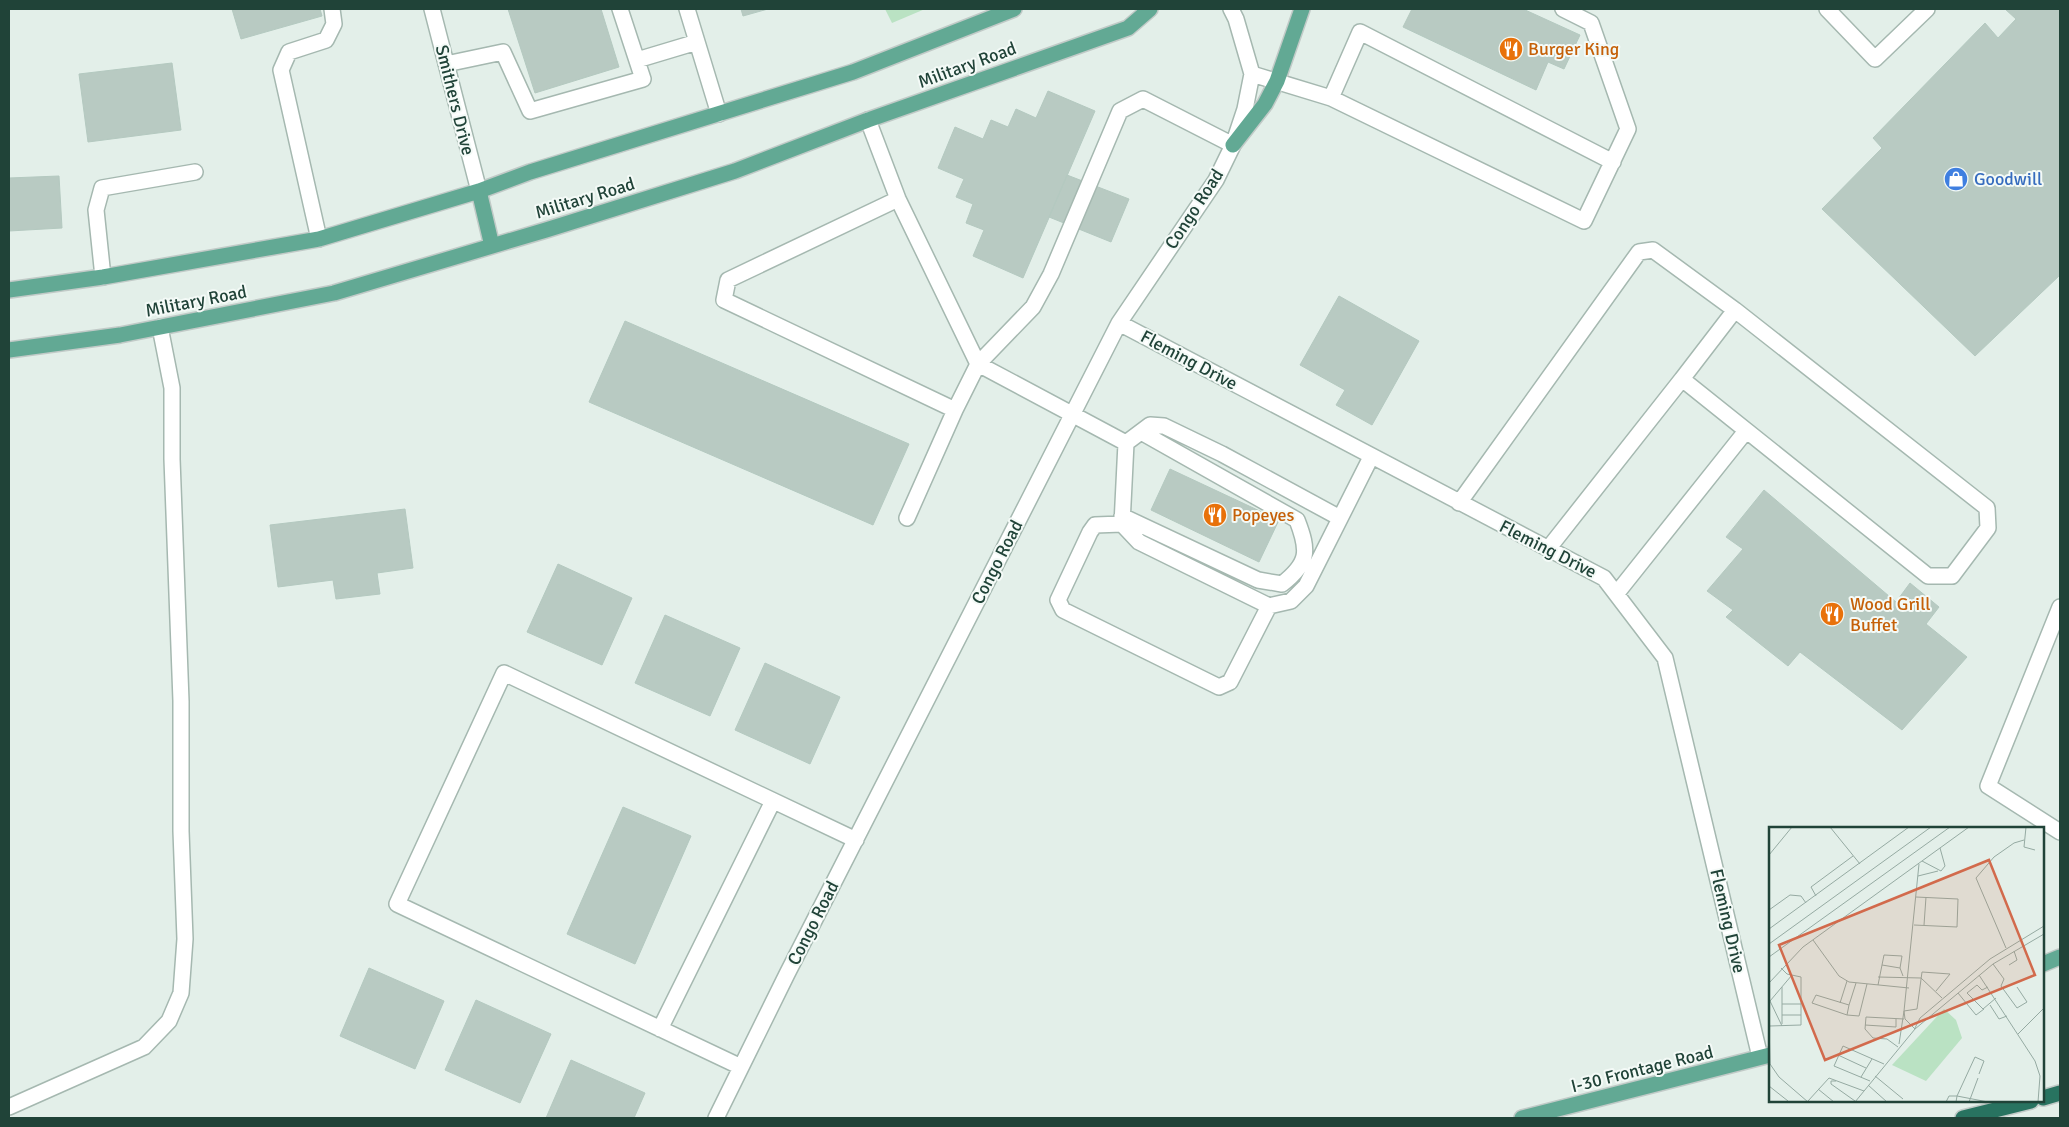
<svg xmlns="http://www.w3.org/2000/svg" width="2069" height="1127" font-family="Signika,sans-serif">
	<style>
		.green { fill: #bae2c3 }
		.building { fill: #b8cac2; stroke: #b4c9c0 }
		.lines { fill: none; stroke-linecap: round; stroke-linejoin: round }
		.minor-casing { stroke: #a5b8b0; stroke-width: 18 }
		.major-casing { stroke: #c1cac7; stroke-width: 18 }
		.highway-casing { stroke: #c1cac7; stroke-width: 18 }
		.minor { stroke: #fff; stroke-width: 15 }
		.major { stroke: #62a994; stroke-width: 15 }
		.highway { stroke: #287360; stroke-width: 15 }
		.labels { text-anchor: middle; stroke-width: 4; stroke-linejoin: round; paint-order: stroke }
		.food-label { font-size: 18px; fill: #c56008; stroke: #f4faf7; text-anchor: start }
		.street-label { font-size: 18px; fill: #204338; stroke: #f4faf7 }
		.shop-label { font-size: 18px; fill: #366cbe; stroke: #f4faf7; text-anchor: start }
		.inset-road { fill: none; stroke: #95aaa2; stroke-width: 1 }
		.view { fill: #d26a4c; fill-opacity: 0.15; stroke: #d26a4c; stroke-width: 2.5 }
		.inset-edge { fill: none; stroke: #204338; stroke-width: 2.5 }
	</style>
	<rect width="100%" height="100%" fill="#e3efe9"/>
	<path class="green" d="M885 9H925L892 23Z"/>
	<path class="building" d="M232 9H320L322 16 241 39Z
		M508 9H601L619 67 535 93Z
		M741 9H768L743 16Z
		M1412 9H1523L1580 35 1564 69 1548 62 1536 90 1403 27Z
		M2005 9H2060V275L1975 356 1822 209 1882 148 1873 138 1985 23 1998 38 2016 19Z
		M172 63 181 130 88 142 79 74Z
		M1048 91 1095 111 1023 278 973 256 984 230 966 223 973 204 956 197 964 179 938 168 955 127 983 139 991 120 1008 127 1016 109 1036 118Z
		M1067 175 1129 199 1111 242 1049 217Z
		M59 176 62 228 9 231V178Z
		M1339 296 1419 341 1372 425 1336 405 1345 390 1300 365Z
		M625 321 909 444 873 525 589 402Z
		M1170 469 1279 520 1259 562 1151 510Z
		M1764 490 1896 602 1910 583 1939 607 1926 624 1967 657 1902 730 1800 652 1788 666 1726 617 1733 610 1707 591 1743 549 1726 537Z
		M405 509 413 568 377 573 380 594 336 599 333 580 278 587 270 525Z
		M558 564 632 598 602 665 527 632Z
		M665 615 740 648 710 716 635 683Z
		M765 663 840 697 810 764 735 730Z
		M623 807 691 836 635 964 567 934Z
		M369 968 444 1001 415 1069 340 1036Z
		M476 1000 551 1034 520 1103 445 1070Z
		M571 1060 645 1093 634 1118H546Z"/>
	<g class="lines">
		<g class="minor-casing">
			<path id="minor" d="M432 9 479 191
				M687 9 719 114
				M1827 9 1875 59 1927 9
				M637 60 697 42
				M446 64 503 52 530 111 643 79 620 9
				M1252 74 1331 98 1584 221 1628 129 1591 23 1563 9
				M1331 98 1360 32 1613 162
				M868 120 898 199 978 364 1126 443
				M898 199 728 280 724 300 955 410 978 364 1033 307 1051 274 1120 111 1143 99 1233 145
				M319 239 281 70 289 52 326 40 334 24 332 9
				M103 277 96 210 102 188 195 172
				M1119 323 1604 578 1665 658 1760 1057
				M1459 503 1639 252 1653 250 1735 310
				M1122 516 1258 580 1282 584C1309 563 1309 551 1297 520L1141 432
				M907 518 955 410
				M1340 518 1222 454 1164 426 1150 425 1126 443 1122 524 1139 542 1269 606 1291 601 1306 586 1371 457
				M1122 524 1095 525 1090 532 1058 600 1063 610 1219 687 1230 682 1269 606
				M1548 549 1682 379 1928 576H1952L1988 528 1987 508 1735 310 1682 379
				M1617 593 1746 431
				M2060 607 1988 786 2060 832
				M660 1029 773 801
				M741 1067 397 904 504 673 856 840
				M9 1107 144 1047 169 1021 181 993 185 939 181 831V701L172 459V388L160 327
				M716 1118 787 974 1119 323 1216 180 1233 145 1245 109 1252 74 1236 19 1231 9"/>
		</g>
		<g class="major-casing">
			<path id="major" d="M1233 145 1265 104 1277 81 1302 9
				M479 191 492 246
				M9 290 103 277 319 239 479 191 530 172 853 72 1014 9
				M9 350 120 335 334 293 546 230 735 171 868 120 1128 28 1150 9
				M2043 964 2060 957
				M1522 1118 1770 1055"/>
		</g>
		<g class="highway-casing">
			<path id="highway" d="M2043 1098 2060 1093
				M1963 1118 2031 1101"/>
		</g>
		<use href="#minor" class="minor"/>
		<use href="#major" class="major"/>
		<use href="#highway" class="highway"/>
	</g>
	<defs>
		<g id="restaurant-disc" transform="scale(1.25)"><circle r="9.5" fill="#e8710a" stroke="#f4faf7"/><path d="M-5-6h1v4h1v-4h1v4h1v-4h1v5L-1.5 .5V6h-2V.5L-5-1ZM5-6V6H3V1.5H1.5Q1.5-4 5-6Z" fill="#fff"/></g>
		<g id="shop-disc" transform="scale(1.25)"><circle r="9.5" fill="#3f7fe0" stroke="#f4faf7"/><path d="M-5-2.5h2.3a2.7 3.5 0 0 1 5.4 0H5L5.5 6h-11ZM-1.5-2.5h3a1.5 2.3 0 0 0-3 0Z" fill="#fff"/></g>
	</defs>
	<g fill-rule="evenodd">
		<use href="#restaurant-disc" x="1511" y="49"/>
		<use href="#shop-disc" x="1956" y="179"/>
		<use href="#restaurant-disc" x="1215" y="515"/>
		<use href="#restaurant-disc" x="1832" y="614"/>
	</g>
	<g class="labels">
		<g class="food-label">
			<text x="1528" y="55">Burger King</text>
			<text x="1232" y="521">Popeyes</text>
			<text x="1850" y="610">Wood Grill<tspan x="1850" dy="21">Buffet</tspan></text>
		</g>
		<g class="street-label">
			<text transform="translate(967 65) rotate(-20)" y="6">Military Road</text>
			<text transform="translate(455 100) rotate(76)" y="6">Smithers Drive</text>
			<text transform="translate(585 198) rotate(-17)" y="6">Military Road</text>
			<text transform="translate(1194 209) rotate(-57)" y="6">Congo Road</text>
			<text transform="translate(196 301) rotate(-11)" y="6">Military Road</text>
			<text transform="translate(1189 360) rotate(28)" y="6">Fleming Drive</text>
			<text transform="translate(1548 549) rotate(27)" y="6">Fleming Drive</text>
			<text transform="translate(997 562) rotate(-63)" y="6">Congo Road</text>
			<text transform="translate(1728 921) rotate(77)" y="6">Fleming Drive</text>
			<text transform="translate(813 923) rotate(-63)" y="6">Congo Road</text>
			<text transform="translate(1642 1069) rotate(-14)" y="6">I-30 Frontage Road</text>
		</g>
		<g class="shop-label">
			<text x="1974" y="185">Goodwill</text>
		</g>
	</g>
	<g transform="translate(1769 827)">
		<rect width="275" height="275" fill="#e3efe9"/>
		<path d="M175 182 187 193 193 211 157 254 123 238Z" fill="#bae2c3"/>
		<path class="inset-road" d="M61 0 91 37M257 0 255 20 266 23M0 28 23 0M153 34 172 44 176 39 171 21M149 49 169 44M47 69 42 60 84 29M0 83 21 68 32 69 37 76M145 98 188 100 189 72 147 70M155 98 157 70M0 102 140 0M44 113 70 149 80 155 140 161M0 117 162 0M237 121 207 51 225 30 245 16 255 13M0 130 181 0M224 137 235 152 232 159 248 181 258 175 248 160M113 138 115 128 133 129 131 141M240 138 248 133 245 124M210 148 266 234 271 249 269 275M109 150 152 151 173 171M0 156 34 120 200 0M109 158 113 138 131 141 134 149M219 160 213 163 208 158 198 166 214 182 227 171M189 166 207 188 215 182M71 176 78 154M13 177H32M80 178 78 188 43 176 47 168 80 178 87 156M221 178 230 192 238 189M135 184 148 182 153 145 181 147 167 164M13 188H32M78 188 90 189 98 157M0 194 1 237 10 250 39 275M13 197V160M96 198 127 200V192M1 199 32 198V150L18 147 12 141M13 199 1 174 23 148M146 201 151 191 221 132 275 99M146 202 136 192 135 184 150 37M249 207 275 181M130 217 135 184M129 220 118 212 104 211 96 202 97 190 135 192M69 228 97 241M210 247 215 234 206 230 188 269 219 275M106 249 134 272M92 250 103 232M67 254H62V257L86 274M101 254 65 239 74 219 115 237M99 258 118 275M0 259 19 274M49 262 65 275M39 274 60 251 95 264M86 275 146 202 224 137 275 107M177 275 180 269H188L187 275M200 275 209 251"/>
		<path class="view" d="M220 33 266 148 56 233 10 118Z"/>
		<rect width="275" height="275" class="inset-edge"/>
	</g>
	<rect width="2069" height="1127" fill="none" stroke="#204338" stroke-width="20"/>
</svg>
